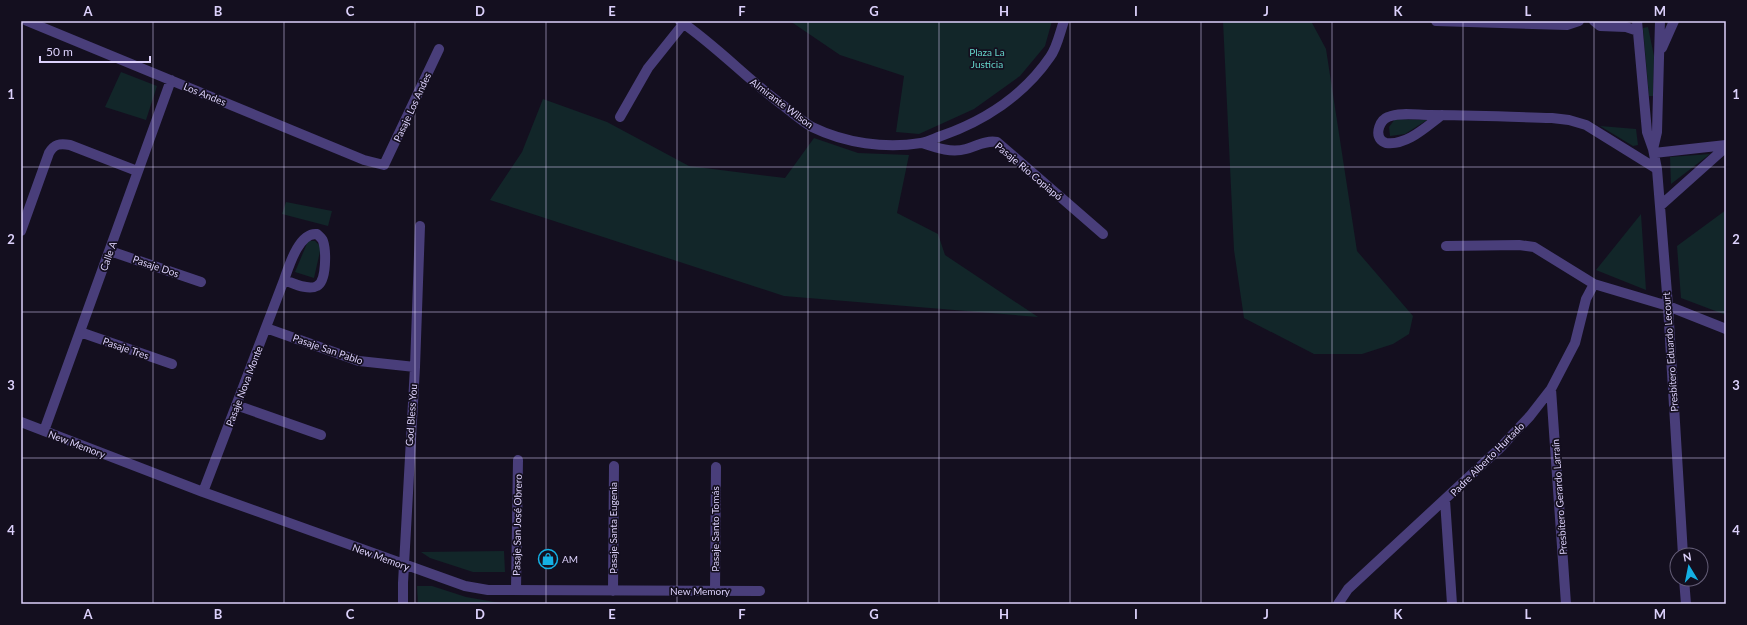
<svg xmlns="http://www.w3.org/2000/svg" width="1747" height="625" font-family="Lato,sans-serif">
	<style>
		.green { fill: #122629 }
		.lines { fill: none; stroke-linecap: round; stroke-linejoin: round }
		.minor { stroke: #493e7a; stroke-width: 10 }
		.grid { fill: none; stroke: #dcd1fb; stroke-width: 1; stroke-opacity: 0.55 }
		.labels { text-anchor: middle; stroke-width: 3.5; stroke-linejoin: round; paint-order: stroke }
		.park-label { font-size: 10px; fill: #64d4c9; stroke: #140f1f }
		.street-label { font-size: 10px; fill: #dcd1fb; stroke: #140f1f }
		.poi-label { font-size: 10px; fill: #dcd1fb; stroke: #140f1f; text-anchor: start }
		.neatline { fill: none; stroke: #dcd1fb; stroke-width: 1.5 }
		.grid-label { font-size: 13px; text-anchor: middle; font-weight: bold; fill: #dcd1fb }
	</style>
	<rect width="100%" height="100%" fill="#140f1f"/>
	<path class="green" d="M790 21H1052L1045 46 1020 76 974 109 919 134 896 132 904 76 840 55Z
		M1223 21H1311L1326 49 1357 251 1413 316 1409 334 1393 344 1362 354H1314L1244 318 1234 250Z
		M1648 27 1654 56 1653 96H1649L1643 28Z
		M121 72 157 86 146 120 105 107Z
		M543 99 607 122 689 166 785 178 814 138 858 153 909 155 897 213 938 234 945 255 1038 317 784 296 490 200 522 152Z
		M1395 119 1427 120 1405 134 1390 136 1389 127Z
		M1600 126 1636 129 1638 145 1633 146Z
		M1710 154 1671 184 1670 157Z
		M286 202 332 211 328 226 282 214Z
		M1726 210V315L1681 298 1677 246Z
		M1641 214 1646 290 1596 270Z
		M308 241H315L321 247 314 278 295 272Z
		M504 551 505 572H473L430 558 421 552Z
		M417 586H432L466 597 506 604H418Z"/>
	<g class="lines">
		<path class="minor" d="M27 21 364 160 384 165 439 49
			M680 21C718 47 749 81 785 107 794 114 803 122 812 127 845 143 885 149 921 143 928 142 935 138 941 136 984 121 1024 95 1050 57 1057 48 1060 32 1064 21
			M1436 21 1567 25 1579 21
			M1594 21 1600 26 1626 27 1638 31
			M1637 21 1647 132 1653 149 1657 169 1668 306 1683 555
			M1662 48 1674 21
			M1442 115C1427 126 1407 146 1386 143 1384 142 1383 142 1381 140 1375 133 1380 120 1388 117 1400 112 1417 115 1430 115 1471 115 1511 117 1552 118L1569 120 1586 125 1657 169
			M620 117 648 68 684 23
			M922 143C937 148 951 153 966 149 977 146 986 140 997 142L1103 234
			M1653 149 1657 132 1660 21
			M1654 153 1726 145
			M1660 206 1726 147
			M21 231 49 153C54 144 60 143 70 145L137 171
			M1446 246 1519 245 1534 247 1594 284 1668 306 1726 329
			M110 251 201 282
			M266 328 359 361 415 367
			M80 332 172 364
			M1551 389 1566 604
			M236 405 321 435
			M21 422 203 492 465 586 488 590 760 591
			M44 431 171 80
			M203 492 284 280C289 266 299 232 317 234 319 236 322 238 323 241 326 250 327 281 317 286 308 291 293 283 284 280
			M1445 500 1452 604
			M1684 579 1686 604
			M516 590 518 460
			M613 591 614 466
			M715 591 716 467
			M403 604V583L415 367 420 226
			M1338 604 1348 589 1500 448 1530 416 1551 389 1575 343 1586 299 1594 284"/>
	</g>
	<path class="grid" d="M153 21V604M284 21V604M415 21V604M546 21V604M677 21V604M808 21V604M939 21V604M1070 21V604M1201 21V604M1332 21V604M1463 21V604M1594 21V604M21 167H1726M21 312H1726M21 458H1726"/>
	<defs>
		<g id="shop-ring" transform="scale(1)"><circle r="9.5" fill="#140f1f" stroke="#14b0e4" stroke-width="1.5"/><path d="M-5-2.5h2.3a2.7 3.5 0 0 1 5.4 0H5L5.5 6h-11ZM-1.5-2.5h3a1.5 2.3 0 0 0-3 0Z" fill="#14b0e4"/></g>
	</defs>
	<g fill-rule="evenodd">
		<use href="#shop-ring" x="548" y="559"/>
	</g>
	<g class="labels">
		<g class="park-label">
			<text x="987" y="56">Plaza La<tspan x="987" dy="12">Justicia</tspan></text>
		</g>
		<g class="street-label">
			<text transform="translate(205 94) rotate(22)" y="4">Los Andes</text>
			<text transform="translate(782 103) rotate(37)" y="4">Almirante Wilson</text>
			<text transform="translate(412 107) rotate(-65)" y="4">Pasaje Los Andes</text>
			<text transform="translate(1029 171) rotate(40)" y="4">Pasaje Río Copiapó</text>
			<text transform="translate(108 256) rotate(-70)" y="4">Calle A</text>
			<text transform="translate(156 266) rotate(19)" y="4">Pasaje Dos</text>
			<text transform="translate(126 348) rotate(19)" y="4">Pasaje Tres</text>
			<text transform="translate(328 349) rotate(19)" y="4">Pasaje San Pablo</text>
			<text transform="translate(1670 352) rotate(-94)" y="4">Presbítero Eduardo Lecourt</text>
			<text transform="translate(244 386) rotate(-69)" y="4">Pasaje Nova Monte</text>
			<text transform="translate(411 415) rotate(-86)" y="4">God Bless You</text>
			<text transform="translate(77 444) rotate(21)" y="4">New Memory</text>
			<text transform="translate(1487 459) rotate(-45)" y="4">Padre Alberto Hurtado</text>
			<text transform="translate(1559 497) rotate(-94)" y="4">Presbítero Gerardo Larraín</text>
			<text transform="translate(517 525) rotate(-89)" y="4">Pasaje San José Obrero</text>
			<text transform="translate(613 528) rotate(-90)" y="4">Pasaje Santa Eugenia</text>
			<text transform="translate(715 529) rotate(-90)" y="4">Pasaje Santo Tomás</text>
			<text transform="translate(381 557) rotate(20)" y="4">New Memory</text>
			<text x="700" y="595">New Memory</text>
		</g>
		<g class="poi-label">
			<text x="562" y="563">AM</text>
		</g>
	</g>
	<rect width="1747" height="625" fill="none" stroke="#140f1f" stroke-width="44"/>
	<g transform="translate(1689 567) rotate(350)"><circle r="19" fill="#140f1f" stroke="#645d77"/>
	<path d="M0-3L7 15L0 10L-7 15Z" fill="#14b0e4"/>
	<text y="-6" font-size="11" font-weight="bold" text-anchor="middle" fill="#dcd1fb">N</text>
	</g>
	<path d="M40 56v6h110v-6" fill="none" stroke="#dcd1fb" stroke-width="2"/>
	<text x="46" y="56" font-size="12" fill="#dcd1fb" stroke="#140f1f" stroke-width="3" paint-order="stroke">50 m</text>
	<rect x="22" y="22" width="1703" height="581" class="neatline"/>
	<g class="grid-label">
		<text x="88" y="16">A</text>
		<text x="218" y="16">B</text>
		<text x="350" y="16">C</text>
		<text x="480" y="16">D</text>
		<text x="612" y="16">E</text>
		<text x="742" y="16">F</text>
		<text x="874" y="16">G</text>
		<text x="1004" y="16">H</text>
		<text x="1136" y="16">I</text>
		<text x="1266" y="16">J</text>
		<text x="1398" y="16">K</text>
		<text x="1528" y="16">L</text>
		<text x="1660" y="16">M</text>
		<text x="11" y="99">1</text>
		<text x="1736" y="99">1</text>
		<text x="11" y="244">2</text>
		<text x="1736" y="244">2</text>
		<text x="11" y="390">3</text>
		<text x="1736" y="390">3</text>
		<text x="11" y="535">4</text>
		<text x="1736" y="535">4</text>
		<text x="88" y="619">A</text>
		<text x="218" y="619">B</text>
		<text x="350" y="619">C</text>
		<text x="480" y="619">D</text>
		<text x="612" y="619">E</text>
		<text x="742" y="619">F</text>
		<text x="874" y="619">G</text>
		<text x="1004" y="619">H</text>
		<text x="1136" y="619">I</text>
		<text x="1266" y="619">J</text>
		<text x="1398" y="619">K</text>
		<text x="1528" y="619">L</text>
		<text x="1660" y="619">M</text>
	</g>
</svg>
